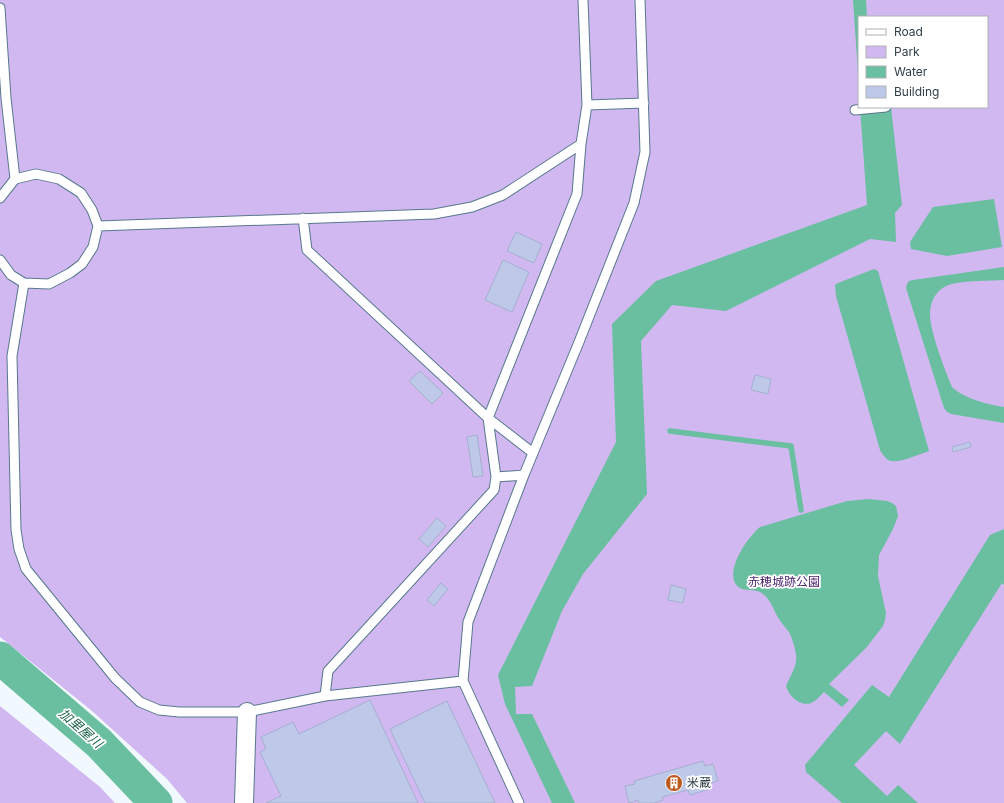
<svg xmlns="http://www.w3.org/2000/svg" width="1004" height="803" font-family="Inter,'Noto Sans JP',sans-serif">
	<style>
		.green { fill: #d1b8f1; fill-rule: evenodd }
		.water { fill: #69bfa0 }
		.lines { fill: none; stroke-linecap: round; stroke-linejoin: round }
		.stream { stroke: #69bfa0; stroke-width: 5.5 }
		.river { stroke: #69bfa0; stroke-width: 33 }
		.building { fill: #bec9ea; stroke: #a5b0d0 }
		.service-casing { stroke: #58788c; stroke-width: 11 }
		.minor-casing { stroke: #58788c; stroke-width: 20 }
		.service { stroke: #fff; stroke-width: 9 }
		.minor { stroke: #fff; stroke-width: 18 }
		.labels { text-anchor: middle; stroke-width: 3.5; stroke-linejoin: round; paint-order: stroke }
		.park-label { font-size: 12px; fill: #461e6a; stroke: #fff }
		.poi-label { font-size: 12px; fill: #313f48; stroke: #fff; text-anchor: start }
		.water-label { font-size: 13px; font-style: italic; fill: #1d604a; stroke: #fff }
	</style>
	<rect width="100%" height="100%" fill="#f2f9fe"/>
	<path class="green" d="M0 0H1004V803H187L167 779 92 711 0 637ZM859 17H987V107H859Z
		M0 706 100 787 115 803H0Z"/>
	<path class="water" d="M853 0H866L867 17H859V88Z
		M860 107H891L902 205 895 213 896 242 870 239 726 311 672 305 641 341 647 494 583 574 562 611 532 686 515 687 516 714H532L575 803H552L505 704 498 675 616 442 612 324 656 281 867 205Z
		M994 199 1002 247 947 256 911 249 910 242 933 207Z
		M1004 267V280C988 281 960 280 946 286 935 291 930 303 930 314 930 332 945 370 952 387 963 398 989 405 1004 407V423L951 414 947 412 944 408 906 288 907 284 909 281 913 280Z
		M874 269 878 271 929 451C919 454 897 465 888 460 884 457 882 453 880 450L836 296 835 285 838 283Z
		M869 499 887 501 892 503 896 506 898 516 893 529 879 555 878 576 886 613 885 620 883 626 866 648 829 684 849 700 842 707 824 692C820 696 816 701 811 703 800 707 789 696 786 686 789 678 795 670 796 661 797 653 793 641 790 634 787 629 782 624 779 619 773 610 771 598 760 592 751 588 741 593 735 583 727 567 748 537 760 527L847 501Z
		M1004 529V585L1002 583 900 744 886 731 854 765 887 796 898 785 918 803H842L806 772 805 765 872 685 889 697 990 535Z"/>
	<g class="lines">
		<path class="stream" d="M670 431 791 446 801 510"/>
		<path class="river" d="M0 658 99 743 156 803"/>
	</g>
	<path class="building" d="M516 232 542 244 534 263 507 251Z
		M503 260 529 272 512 312 485 300Z
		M420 371 443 393 432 404 409 381Z
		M755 375 771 379 768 394 751 390Z
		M477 435 483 476 473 477 467 437Z
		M970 442 971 447 953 452 952 447Z
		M437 518 446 526 428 547 419 539Z
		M441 583 448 589 434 606 427 600Z
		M671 585 686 589 683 603 668 600Z
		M370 700 418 803H266L281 796 260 752 266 749 261 737 293 722 299 734Z
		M447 701 495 803H425L390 729Z
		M703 761 705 766 713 764 718 781 708 784 710 789 690 795 688 790 662 797 663 800 654 803H639L638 800 629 803 625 786 635 784 634 781Z"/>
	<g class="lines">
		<g class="service-casing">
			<path id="service" d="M0 8 6 98 15 179
				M587 105 644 103
				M855 110 886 107
				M0 198 15 179 36 174 59 179 81 193 92 210 98 226 93 247 82 264 70 273 49 284 24 283 11 275 0 260
				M303 218 307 250 488 418 533 453
				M98 226 434 214 472 207 503 195 581 144
				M24 283 12 356 16 530 19 549 26 569 115 678 140 702 159 710 179 712H247L325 696 463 681
				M496 477 524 475
				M325 696 328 671 494 490 496 477 488 418 577 194 581 144 587 105 583 0
				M519 803 463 681 468 622 524 475 579 342 634 203 645 152 640 0"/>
		</g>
		<g class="minor-casing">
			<path id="minor" d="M244 803 247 712"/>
		</g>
		<use href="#service" class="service"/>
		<use href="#minor" class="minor"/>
	</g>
	<defs>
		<g id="building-disc" transform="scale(0.9)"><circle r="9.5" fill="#bb591e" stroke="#fff"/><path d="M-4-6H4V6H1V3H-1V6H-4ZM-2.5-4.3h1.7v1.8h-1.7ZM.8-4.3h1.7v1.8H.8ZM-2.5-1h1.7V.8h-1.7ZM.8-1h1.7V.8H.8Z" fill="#fff"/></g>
	</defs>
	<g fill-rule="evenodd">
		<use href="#building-disc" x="674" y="783"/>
	</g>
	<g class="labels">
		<g class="park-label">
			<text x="784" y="586">赤穂城跡公園</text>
		</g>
		<g class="poi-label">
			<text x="687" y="787">米蔵</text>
		</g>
		<g class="water-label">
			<text transform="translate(81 728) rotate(41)" y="5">加里屋川</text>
		</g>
	</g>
	<rect x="858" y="16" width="130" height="92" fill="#ffffff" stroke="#adb2b6"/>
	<rect x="866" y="29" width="20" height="6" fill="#ffffff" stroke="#adb2b6"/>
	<text x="894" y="36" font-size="12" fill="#313f48">Road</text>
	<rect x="866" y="46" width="20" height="12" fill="#d1b8f1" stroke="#adb2b6"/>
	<text x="894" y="56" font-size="12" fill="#313f48">Park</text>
	<rect x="866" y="66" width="20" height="12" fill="#69bfa0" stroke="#adb2b6"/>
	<text x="894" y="76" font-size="12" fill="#313f48">Water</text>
	<rect x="866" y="86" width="20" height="12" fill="#bec9ea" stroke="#adb2b6"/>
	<text x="894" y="96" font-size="12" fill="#313f48">Building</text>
</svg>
